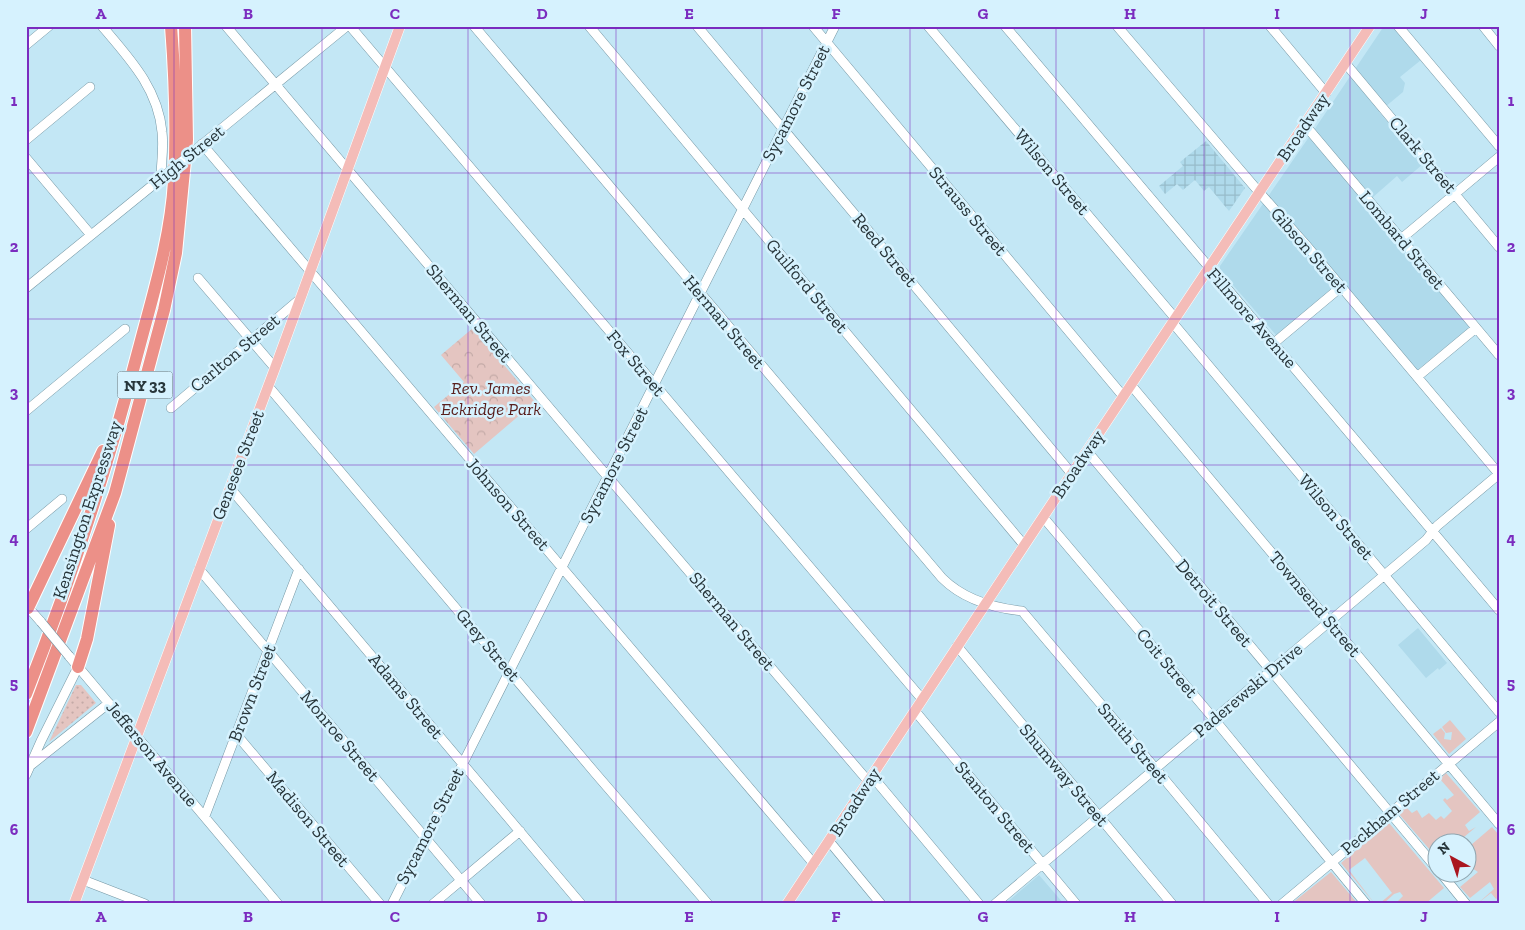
<svg xmlns="http://www.w3.org/2000/svg" width="1525" height="930" font-family="'Zilla Slab',serif">
	<style>
		.built { fill: #afdaeb }
		.industrial { fill: url(#industrial-grid) }
		.grass { fill: #e4c5c1 }
		.park { fill: url(#park-crowns) }
		.garden { fill: url(#garden-dots) }
		.lines { fill: none; stroke-linecap: round; stroke-linejoin: round }
		.minor-casing { stroke: #7597a4; stroke-width: 10 }
		.major-casing { stroke: #fff; stroke-width: 11 }
		.highway-casing { stroke: #fff; stroke-width: 14 }
		.minor { stroke: #fff; stroke-width: 9 }
		.major { stroke: #f4bcb8; stroke-width: 10 }
		.highway { stroke: #ec9088; stroke-width: 12 }
		.minor-bridge-casing { stroke: #7597a4; stroke-width: 10; stroke-linecap: butt }
		.minor-bridge { stroke: #fff; stroke-width: 9 }
		.grid { fill: none; stroke: #7b2cbf; stroke-width: 1; stroke-opacity: 0.55 }
		.labels { text-anchor: middle; stroke-width: 5; stroke-linejoin: round; paint-order: stroke }
		.shield { fill: #d6f2fe; stroke: #5c6e75; stroke-width: 1 }
		.shield-label { font-size: 16px; font-weight: bold; fill: #27353a }
		.street-label { font-size: 18px; fill: #27353a; stroke: #d6f2fe }
		.park-label { font-size: 18px; font-style: italic; fill: #591f1d; stroke: #d6f2fe }
		.neatline { fill: none; stroke: #7b2cbf; stroke-width: 2 }
		.grid-label { font-size: 16px; text-anchor: middle; font-weight: bold; fill: #7b2cbf }
	</style>
	<defs>
		<pattern id="industrial-grid" width="8" height="8" patternUnits="userSpaceOnUse" patternTransform="scale(1.25)"><rect width="8" height="8" fill="#afdaeb"/><path d="M0 4h8M4 0v8" fill="none" stroke="#97bcca"/></pattern>
		<pattern id="park-crowns" width="20" height="18" patternUnits="userSpaceOnUse" patternTransform="scale(1.25)"><rect width="20" height="18" fill="#e4c5c1"/><path d="M2 6a3 3 0 1 1 6 0M12 15a3 3 0 1 1 6 0" fill="none" stroke="#c4aaa7"/></pattern>
		<pattern id="garden-dots" width="8" height="8" patternUnits="userSpaceOnUse" patternTransform="scale(1.25)"><rect width="8" height="8" fill="#e4c5c1"/><path d="M2 2h.1M6 6h.1" fill="none" stroke="#c4aaa7" stroke-width="1.8" stroke-linecap="round"/></pattern>
	</defs>
	<rect width="100%" height="100%" fill="#c3e7f5"/>
	<path class="built" d="M1384 26H1393L1421 60 1400 77 1405 83 1403 92 1379 112 1423 164 1402 182 1397 176 1372 198 1314 130Z
		M1309 137 1470 327 1416 371 1340 281 1279 334 1276 335 1220 270V266Z
		M1418 628 1447 663 1439 670 1438 668 1426 678 1398 645Z
		M1039 875 1064 904H1005Z"/>
	<path class="industrial" d="M1206 141 1245 188 1229 211 1209 187 1204 191 1195 180 1183 190 1177 184 1165 194 1159 186 1183 166 1180 162Z"/>
	<path class="grass" d="M1450 720 1466 739 1449 754 1433 734 1441 728 1445 733 1444 739 1451 740 1452 732 1446 733 1442 727Z
		M1446 773 1480 812 1465 825 1469 831 1476 827 1464 837 1471 845 1492 827 1499 835V897L1496 899 1491 893 1477 904 1494 889 1490 882 1470 898 1460 887 1478 872 1469 866 1468 867V842H1438L1437 858 1399 814 1406 807 1412 813 1417 810 1422 818 1429 813 1436 820 1441 816 1444 819 1452 811 1443 800 1445 798 1447 800 1454 795 1440 779Z
		M1389 823 1444 888 1425 904H1395L1403 896 1400 892 1394 894 1383 904H1379L1392 893 1365 858 1349 870 1375 904 1341 863Z
		M1331 872 1358 904H1319L1315 901 1309 904H1291Z"/>
	<path class="park" d="M473 328 535 402 474 454 434 407 464 382 441 355Z"/>
	<path class="garden" d="M76 685H81L96 703 49 742Z"/>
	<g class="lines">
		<g class="minor-casing">
			<path id="minor" d="M102 26C129 58 158 88 162 132 164 148 161 163 161 179
				M226 26 602 470 868 781
				M350 26 922 699
				M474 26 942 578C963 599 994 608 1022 611L1155 768 1268 904
				M589 26 1024 545
				M697 26 1072 474
				M813 26 1123 396
				M928 26 1175 318
				M1005 26 1499 610
				M1117 26 1259 192 1306 245 1499 474
				M1270 26 1326 93
				M1398 26 1499 146
				M1483 26 1499 46
				M26 45 49 26
				M1346 64 1499 247
				M1305 125 1499 355
				M26 140 90 87
				M202 144 814 864
				M199 147 347 26
				M26 158 91 235
				M1401 239 1499 157
				M198 278 275 368
				M26 288 164 176
				M1172 322 1499 712
				M1274 343 1341 287
				M1417 377 1476 328
				M1131 385 1499 824
				M268 386 596 774 708 904
				M171 408 300 299
				M26 411 125 329
				M1087 451 1438 870
				M230 488 581 904
				M1043 517 1214 719 1366 904
				M26 529 62 499
				M199 569 481 904
				M26 605 41 622
				M957 646 1172 904
				M69 656 278 904
				M915 711 1076 904
				M236 734 380 904
				M31 765 109 703
				M26 775 41 741 78 667
				M872 776 979 904
				M205 816 299 569
				M829 841 881 904
				M1440 872 1466 904
				M83 880 145 904
				M392 904 835 26
				M433 904 520 831
				M995 904 1426 540 1437 526 1499 474
				M1282 904 1499 722"/>
		</g>
		<g class="major-casing">
			<path id="major" d="M74 904 275 368 400 26
				M787 904 1053 502 1370 26"/>
		</g>
		<g class="highway-casing">
			<path id="highway" d="M28 608 103 451
				M78 667 87 639 109 525
				M26 694C71 580 109 463 140 344 154 291 171 236 174 181 177 130 175 78 171 26
				M26 732 115 493 164 310 176 253 187 140 185 26"/>
		</g>
		<use href="#minor" class="minor"/>
		<use href="#major" class="major"/>
		<use href="#highway" class="highway"/>
		<g class="minor-bridge-casing">
			<path id="minor-bridge" d="M164 176 197 149
				M41 622 69 656"/>
		</g>
		<use href="#minor-bridge" class="minor-bridge"/>
	</g>
	<path class="grid" d="M174 26V904M322 26V904M468 26V904M616 26V904M762 26V904M910 26V904M1056 26V904M1204 26V904M1350 26V904M26 173H1499M26 319H1499M26 465H1499M26 611H1499M26 757H1499"/>
	<g class="labels">
		<rect class="shield" x="117.5" y="371.5" width="55" height="27" rx="4"/>
		<g class="shield-label">
			<text x="145" y="391">NY 33</text>
		</g>
		<g class="street-label">
			<text transform="translate(796 103) rotate(-63)" y="6">Sycamore Street</text>
			<text transform="translate(1303 127) rotate(-56)" y="6">Broadway</text>
			<text transform="translate(1423 155) rotate(50)" y="6">Clark Street</text>
			<text transform="translate(187 157) rotate(-39)" y="6">High Street</text>
			<text transform="translate(1052 172) rotate(50)" y="6">Wilson Street</text>
			<text transform="translate(968 211) rotate(50)" y="6">Strauss Street</text>
			<text transform="translate(1402 240) rotate(50)" y="6">Lombard Street</text>
			<text transform="translate(885 250) rotate(50)" y="6">Reed Street</text>
			<text transform="translate(1309 250) rotate(49)" y="6">Gibson Street</text>
			<text transform="translate(807 286) rotate(50)" y="6">Guilford Street</text>
			<text transform="translate(469 313) rotate(50)" y="6">Sherman Street</text>
			<text transform="translate(1252 318) rotate(49)" y="6">Fillmore Avenue</text>
			<text transform="translate(724 322) rotate(50)" y="6">Herman Street</text>
			<text transform="translate(235 353) rotate(-40)" y="6">Carlton Street</text>
			<text transform="translate(636 363) rotate(50)" y="6">Fox Street</text>
			<text transform="translate(1078 464) rotate(-56)" y="6">Broadway</text>
			<text transform="translate(238 465) rotate(-69)" y="6">Genesee Street</text>
			<text transform="translate(614 465) rotate(-63)" y="6">Sycamore Street</text>
			<text transform="translate(508 504) rotate(49)" y="6">Johnson Street</text>
			<text transform="translate(87 510) rotate(-72)" y="6">Kensington Expressway</text>
			<text transform="translate(1336 517) rotate(50)" y="6">Wilson Street</text>
			<text transform="translate(1214 603) rotate(50)" y="6">Detroit Street</text>
			<text transform="translate(1315 604) rotate(50)" y="6">Townsend Street</text>
			<text transform="translate(732 621) rotate(50)" y="6">Sherman Street</text>
			<text transform="translate(488 645) rotate(50)" y="6">Grey Street</text>
			<text transform="translate(1167 663) rotate(50)" y="6">Coit Street</text>
			<text transform="translate(1248 690) rotate(-40)" y="6">Paderewski Drive</text>
			<text transform="translate(252 693) rotate(-69)" y="6">Brown Street</text>
			<text transform="translate(406 696) rotate(50)" y="6">Adams Street</text>
			<text transform="translate(340 736) rotate(50)" y="6">Monroe Street</text>
			<text transform="translate(1133 743) rotate(50)" y="6">Smith Street</text>
			<text transform="translate(152 754) rotate(50)" y="6">Jefferson Avenue</text>
			<text transform="translate(1064 775) rotate(50)" y="6">Shumway Street</text>
			<text transform="translate(855 802) rotate(-57)" y="6">Broadway</text>
			<text transform="translate(995 807) rotate(50)" y="6">Stanton Street</text>
			<text transform="translate(1390 812) rotate(-40)" y="6">Peckham Street</text>
			<text transform="translate(308 819) rotate(50)" y="6">Madison Street</text>
			<text transform="translate(430 826) rotate(-63)" y="6">Sycamore Street</text>
		</g>
		<g class="park-label">
			<text x="491" y="394">Rev. James<tspan x="491" dy="21">Eckridge Park</tspan></text>
		</g>
	</g>
	<rect width="1525" height="930" fill="none" stroke="#d6f2fe" stroke-width="55"/>
	<g transform="translate(1452 858) rotate(320)"><circle r="24" fill="#d6f2fe" stroke="#90a6b0"/>
	<path d="M0-4L9 19L0 12L-9 19Z" fill="#aa161f"/>
	<text y="-8" font-size="14" font-weight="bold" text-anchor="middle" fill="#27353a">N</text>
	</g>
	<rect x="28" y="28" width="1470" height="874" class="neatline"/>
	<g class="grid-label">
		<text x="101" y="19">A</text>
		<text x="248" y="19">B</text>
		<text x="395" y="19">C</text>
		<text x="542" y="19">D</text>
		<text x="689" y="19">E</text>
		<text x="836" y="19">F</text>
		<text x="983" y="19">G</text>
		<text x="1130" y="19">H</text>
		<text x="1277" y="19">I</text>
		<text x="1424" y="19">J</text>
		<text x="14" y="106">1</text>
		<text x="1511" y="106">1</text>
		<text x="14" y="252">2</text>
		<text x="1511" y="252">2</text>
		<text x="14" y="398">3</text>
		<text x="1511" y="398">3</text>
		<text x="14" y="544">4</text>
		<text x="1511" y="544">4</text>
		<text x="14" y="689">5</text>
		<text x="1511" y="689">5</text>
		<text x="14" y="835">6</text>
		<text x="1511" y="835">6</text>
		<text x="101" y="922">A</text>
		<text x="248" y="922">B</text>
		<text x="395" y="922">C</text>
		<text x="542" y="922">D</text>
		<text x="689" y="922">E</text>
		<text x="836" y="922">F</text>
		<text x="983" y="922">G</text>
		<text x="1130" y="922">H</text>
		<text x="1277" y="922">I</text>
		<text x="1424" y="922">J</text>
	</g>
</svg>
